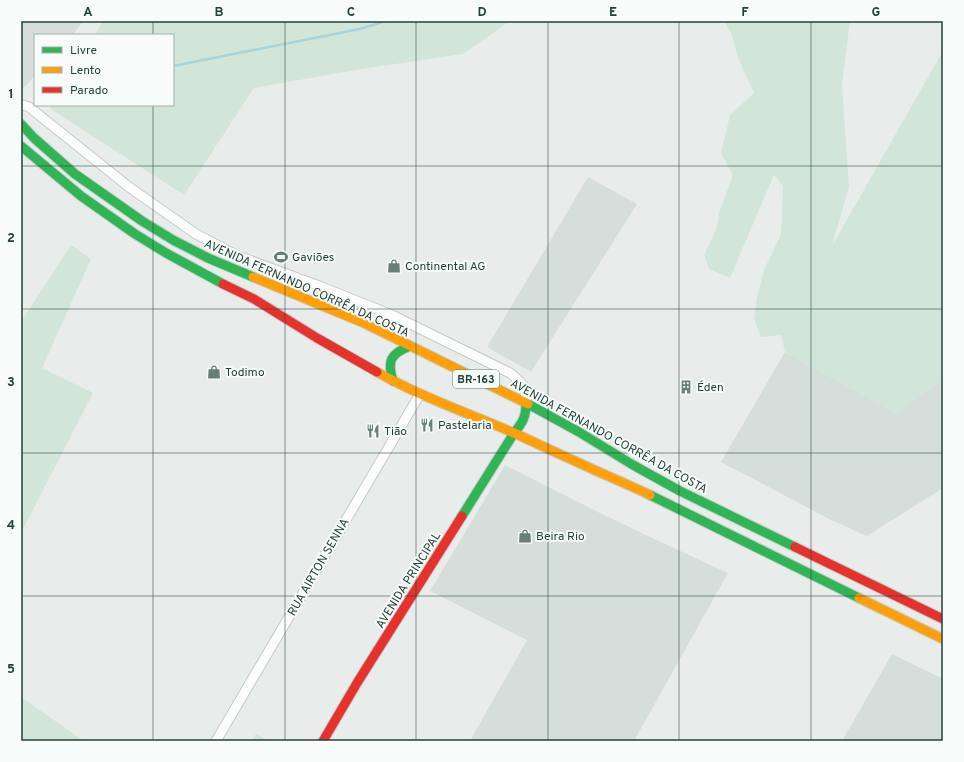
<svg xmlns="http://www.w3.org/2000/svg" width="964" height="762" font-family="Overpass,sans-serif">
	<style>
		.built { fill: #d6dedb }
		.green { fill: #d1e6d8 }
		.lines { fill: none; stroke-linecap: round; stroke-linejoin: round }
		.stream { stroke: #a9d4db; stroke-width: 2.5 }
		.street-casing { stroke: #c5cac8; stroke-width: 11 }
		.fast-casing { stroke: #c3cbc8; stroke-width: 11 }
		.slow-casing { stroke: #c3cbc8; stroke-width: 11 }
		.jam-casing { stroke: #c3cbc8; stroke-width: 11 }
		.street { stroke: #fcfcfc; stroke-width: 9 }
		.fast { stroke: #30b455; stroke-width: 9 }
		.slow { stroke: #ff9f0a; stroke-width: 9 }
		.jam { stroke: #e5322d; stroke-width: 9 }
		.grid { fill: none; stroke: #24423a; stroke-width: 1; stroke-opacity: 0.55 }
		.labels { text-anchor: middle; stroke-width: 4; stroke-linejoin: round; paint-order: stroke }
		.shield { fill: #f7fbf9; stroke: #637a73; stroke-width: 1 }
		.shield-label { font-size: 11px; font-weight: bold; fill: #24423a }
		.poi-label { font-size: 12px; fill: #24423a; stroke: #f7fbf9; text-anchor: start }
		.street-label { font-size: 12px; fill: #24423a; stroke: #f7fbf9 }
		.neatline { fill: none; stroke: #24423a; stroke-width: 1.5 }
		.grid-label { font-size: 13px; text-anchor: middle; font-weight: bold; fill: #24423a }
	</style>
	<rect width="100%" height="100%" fill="#e8edeb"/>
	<path class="built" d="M21 21H83L73 35H35V76L21 91Z
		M588 177 637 204 531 372 524 368 487 347Z
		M785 352 896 413 943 379V488L867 536 831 520 721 462Z
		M505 465 600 513 663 543 728 573 634 741H470L527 640 430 591Z
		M892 654 943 679V741H842Z"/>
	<path class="green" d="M103 21H510L463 54 362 69 254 88 184 195 49 108 52 105H173V35H95Z
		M724 21H850L842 85 849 187 832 246 943 51V379L896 413 785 352 781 335 761 337 754 319 757 298 764 270 781 234 783 186 774 175 730 278 709 269 704 255 717 228 719 213 733 175 721 153 730 115 754 93 738 58 732 35Z
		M71 245 91 259 42 368 93 393 21 533V322Z
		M21 697 84 741H21Z
		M256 734 269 741H251Z"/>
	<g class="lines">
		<path class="stream" d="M173 66 360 29 386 21"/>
		<g class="street-casing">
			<path id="street" d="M21 106 23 105 29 107 129 187 196 234 238 256 319 286 392 315 510 373C523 383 526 387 526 403
				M216 741 420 394"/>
		</g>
		<g class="fast-casing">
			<path id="fast" d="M21 124 34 138 75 174 142 221 173 240 208 258 253 277
				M21 146 81 196 135 234 166 253 223 284
				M393 381C387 361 390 354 410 346
				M528 404 579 432 633 465 680 491 795 547
				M514 433C523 422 526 417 526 403
				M650 495 859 598
				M462 516 514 433"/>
		</g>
		<g class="slow-casing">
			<path id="slow" d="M253 277 364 323 528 404
				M377 372C421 397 468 413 514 433 534 442 554 452 575 461 600 473 625 483 650 495
				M859 598 943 639"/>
		</g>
		<g class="jam-casing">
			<path id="jam" d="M223 284 254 299 317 338 377 372
				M795 547 943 619
				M323 741 357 683 462 516"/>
		</g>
		<use href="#street" class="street"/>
		<use href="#fast" class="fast"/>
		<use href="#slow" class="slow"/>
		<use href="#jam" class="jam"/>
	</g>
	<path class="grid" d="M153 21V35M285 21V741M416 21V741M548 21V741M679 21V741M811 21V741M153 105V741M21 166H943M21 309H943M21 453H943M21 596H943"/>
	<defs>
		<g id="stadium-bare" transform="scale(1.08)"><path d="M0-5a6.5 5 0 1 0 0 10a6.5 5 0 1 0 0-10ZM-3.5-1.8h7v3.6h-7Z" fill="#697e78" stroke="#f7fbf9" stroke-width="2.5" paint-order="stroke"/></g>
		<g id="shop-bare" transform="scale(1.08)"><path d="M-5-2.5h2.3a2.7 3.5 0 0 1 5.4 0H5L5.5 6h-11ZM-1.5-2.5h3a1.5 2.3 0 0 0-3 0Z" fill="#697e78" stroke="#f7fbf9" stroke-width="2.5" paint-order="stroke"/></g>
		<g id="building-bare" transform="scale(1.08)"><path d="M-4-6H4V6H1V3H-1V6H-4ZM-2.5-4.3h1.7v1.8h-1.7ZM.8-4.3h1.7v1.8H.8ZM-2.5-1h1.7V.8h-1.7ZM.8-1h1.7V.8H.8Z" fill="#697e78" stroke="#f7fbf9" stroke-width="2.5" paint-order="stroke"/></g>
		<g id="restaurant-bare" transform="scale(1.08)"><path d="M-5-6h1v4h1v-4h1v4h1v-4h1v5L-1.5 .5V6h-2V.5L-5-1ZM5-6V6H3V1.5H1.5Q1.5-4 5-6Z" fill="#697e78" stroke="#f7fbf9" stroke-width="2.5" paint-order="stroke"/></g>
	</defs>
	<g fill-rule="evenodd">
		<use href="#stadium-bare" x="281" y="257"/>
		<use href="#shop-bare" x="394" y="266"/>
		<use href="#shop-bare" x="214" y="372"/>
		<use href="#building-bare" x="686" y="387"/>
		<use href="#restaurant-bare" x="427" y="425"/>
		<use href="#restaurant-bare" x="373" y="431"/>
		<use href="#shop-bare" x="525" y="536"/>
	</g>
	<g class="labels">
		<rect class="shield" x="453" y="370" width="46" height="18" rx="3"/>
		<g class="shield-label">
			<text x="476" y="383">BR-163</text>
		</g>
		<g class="poi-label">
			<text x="292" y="261">Gaviões</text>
			<text x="405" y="270">Continental AG</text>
			<text x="225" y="376">Todimo</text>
			<text x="697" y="391">Éden</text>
			<text x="438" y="429">Pastelaria</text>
			<text x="384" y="435">Tião</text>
			<text x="536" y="540">Beira Rio</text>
		</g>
		<g class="street-label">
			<text transform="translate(307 288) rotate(24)" y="4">AVENIDA FERNANDO CORRÊA DA COSTA</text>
			<text transform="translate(609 436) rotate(29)" y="4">AVENIDA FERNANDO CORRÊA DA COSTA</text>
			<text transform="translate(318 567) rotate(-60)" y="4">RUA AIRTON SENNA</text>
			<text transform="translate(408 580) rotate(-58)" y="4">AVENIDA PRINCIPAL</text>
		</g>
	</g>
	<rect width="964" height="762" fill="none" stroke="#f7fbf9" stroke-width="44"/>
	<rect x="34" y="34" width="140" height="72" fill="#f7fbf9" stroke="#a3b1ad"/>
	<rect x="42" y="47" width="20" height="6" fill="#30b455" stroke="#a3b1ad"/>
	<text x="70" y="54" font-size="12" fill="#24423a">Livre</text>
	<rect x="42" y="67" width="20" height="6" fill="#ff9f0a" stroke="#a3b1ad"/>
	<text x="70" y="74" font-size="12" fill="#24423a">Lento</text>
	<rect x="42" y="87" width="20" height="6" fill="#e5322d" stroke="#a3b1ad"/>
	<text x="70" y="94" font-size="12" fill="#24423a">Parado</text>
	<rect x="22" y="22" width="920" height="718" class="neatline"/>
	<g class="grid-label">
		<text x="88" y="16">A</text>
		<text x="219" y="16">B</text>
		<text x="351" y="16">C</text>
		<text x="482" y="16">D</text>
		<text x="613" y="16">E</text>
		<text x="745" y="16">F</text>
		<text x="876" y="16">G</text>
		<text x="11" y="98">1</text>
		<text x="11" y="242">2</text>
		<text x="11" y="386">3</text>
		<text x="11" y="529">4</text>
		<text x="11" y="673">5</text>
	</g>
</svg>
